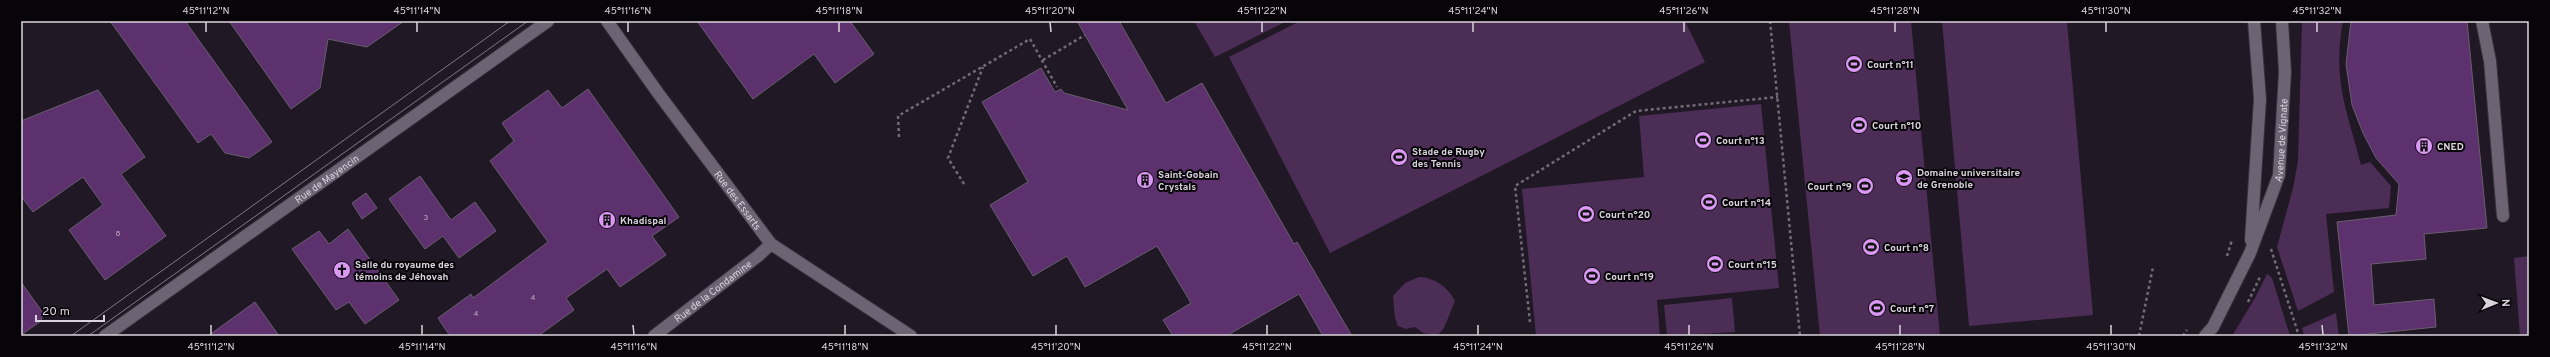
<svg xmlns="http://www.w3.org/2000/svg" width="2550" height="357" font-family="Overpass,sans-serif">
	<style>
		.green { fill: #4b2d56 }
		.building { fill: #5d316e; stroke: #685e6d }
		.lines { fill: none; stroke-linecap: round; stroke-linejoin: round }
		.minor-casing { stroke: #38323b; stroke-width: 14 }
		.path { stroke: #736b76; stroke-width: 2.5; stroke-dasharray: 3 3; stroke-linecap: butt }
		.minor { stroke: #6e6373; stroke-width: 12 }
		.tram { stroke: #807983; stroke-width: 1 }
		.ticks { fill: none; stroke: #dad4dc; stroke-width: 1.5 }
		.labels { text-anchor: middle; stroke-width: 4; stroke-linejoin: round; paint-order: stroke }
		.number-label { font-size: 8px; fill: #bbabc0 }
		.poi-label { font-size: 10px; font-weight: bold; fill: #dad4dc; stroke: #08050a; text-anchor: start }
		.street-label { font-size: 10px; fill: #dad4dc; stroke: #08050a }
		.neatline { fill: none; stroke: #dad4dc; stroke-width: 1.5 }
		.ticks-label { font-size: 10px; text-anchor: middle; fill: #dad4dc }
	</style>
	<rect width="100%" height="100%" fill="#211825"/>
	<path class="green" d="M1194 21H1287L1215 57Z
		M1300 21H1685L1705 62 1330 253 1229 57Z
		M1789 21H1911L1940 336H1820Z
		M1942 21H2067L2093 315 1969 326Z
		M2302 21H2343C2332 81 2347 109 2361 165L2370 162 2391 186 2389 208 2326 214 2334 292 2298 311 2277 247 2293 188 2298 161Z
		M1761 104 1779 288 1657 300 1660 336H1536L1522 189 1644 177 1639 116Z
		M2529 256V336H2520L2514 258Z
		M2267 274 2272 278 2290 336H2232L2255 298Z
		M1419 277C1434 277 1449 288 1455 301L1444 328 1437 336 1423 333 1415 327 1406 329 1398 326 1395 318 1393 296 1405 283Z
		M1732 298 1735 332 1667 336 1664 305Z
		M2336 313 2339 336H2304L2302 328Z"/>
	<path class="building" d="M110 21H185L272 142 249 158 225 153 211 134 198 143Z
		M229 21H404L367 47 328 39 320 88 291 109Z
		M697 21H850L874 54 835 83 814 54 753 99Z
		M1077 21H1119L1166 103 1202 83 1294 244 1297 242 1352 336H1323L1299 294 1226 336H1173L1163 320 1191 303 1157 246 1085 287 1067 256 1033 276 990 205 1028 182 982 102 1041 68 1055 92 1061 89 1064 93 1128 110Z
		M2351 21H2467L2487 228 2424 234 2426 259 2371 264 2374 305 2434 299 2436 327 2349 336 2337 222 2396 215 2399 184 2376 158 2363 133 2352 105 2346 64Z
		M588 89 679 217 652 236 666 255 620 287 607 269 566 298 574 310 538 336H450L438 318 471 294 473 298 548 242 490 161 514 141 502 123 548 90 562 108Z
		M98 90 145 157 121 174 166 236 105 280 69 230 103 205 83 177 33 212 21 196V121Z
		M420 176 451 220 475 202 496 231 459 258 443 236 425 249 389 199Z
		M366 193 377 208 362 219 352 203Z
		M348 229 399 300 365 324 349 302 336 310 292 249 319 231 329 244Z
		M21 282 43 313 41 321 21 335Z
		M255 302 279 336H208Z"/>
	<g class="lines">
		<g class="minor-casing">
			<g id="minor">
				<path id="s1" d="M607 21 658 93 771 244 911 336"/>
				<path d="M2482 21 2490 61 2503 216"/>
				<path d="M2251 240 2260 99 2254 21"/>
				<path id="s2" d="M105 336 548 21"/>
				<path id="s3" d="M654 336 758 256 771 244"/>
				<path id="s4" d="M2205 336 2213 327 2250 253 2279 175 2285 72 2282 21"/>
			</g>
		</g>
		<path class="path" d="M1770 21 1800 336
			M1043 60 1085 35
			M899 137 898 116 1030 39 1057 87
			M964 184 948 158 983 67
			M2271 249 2299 336
			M2227 256 2232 240
			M2248 302 2260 277
			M1530 322 1515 186 1636 111 1778 97
			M2139 336 2153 267
			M2183 336 2187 330"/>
		<use href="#minor" class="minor"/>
		<path class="tram" d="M71 336 510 21
			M88 336 528 21"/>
	</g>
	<path class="ticks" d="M206 22V32M417 22V32M628 22V32M839 22V32M1050 22 1051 32M1262 22V32M1473 22V32M1684 22V32M1895 22V32M2106 22V32M2317 22V32M211 325V335M422 325V335M633 325 634 335M845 325V335M1056 325V335M1267 325V335M1478 325V335M1689 325V335M1900 325V335M2111 325V335M2322 325 2323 335"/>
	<defs>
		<g id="stadium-disc" transform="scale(0.9)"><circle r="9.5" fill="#db99f5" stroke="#08050a"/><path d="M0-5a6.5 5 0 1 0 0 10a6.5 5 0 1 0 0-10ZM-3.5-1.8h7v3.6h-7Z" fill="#111"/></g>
		<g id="building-disc" transform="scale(0.9)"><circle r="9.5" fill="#db99f5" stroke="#08050a"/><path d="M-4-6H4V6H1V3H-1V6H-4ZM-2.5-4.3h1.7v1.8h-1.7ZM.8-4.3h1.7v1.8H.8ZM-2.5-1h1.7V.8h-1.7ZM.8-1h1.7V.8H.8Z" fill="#111"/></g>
		<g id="university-disc" transform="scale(0.9)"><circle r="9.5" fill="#db99f5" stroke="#08050a"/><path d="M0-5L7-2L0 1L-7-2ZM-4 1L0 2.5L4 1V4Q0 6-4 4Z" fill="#111"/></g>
		<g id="church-disc" transform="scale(0.9)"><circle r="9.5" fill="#db99f5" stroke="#08050a"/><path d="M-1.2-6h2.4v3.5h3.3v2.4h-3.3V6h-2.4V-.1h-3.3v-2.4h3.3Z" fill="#111"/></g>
	</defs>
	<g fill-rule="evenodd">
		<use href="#stadium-disc" x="1854" y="64"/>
		<use href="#stadium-disc" x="1859" y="125"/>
		<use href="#stadium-disc" x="1703" y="140"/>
		<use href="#building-disc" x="2424" y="146"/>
		<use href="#stadium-disc" x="1399" y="157"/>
		<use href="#university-disc" x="1904" y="178"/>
		<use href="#building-disc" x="1145" y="180"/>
		<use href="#stadium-disc" x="1865" y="186"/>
		<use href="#stadium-disc" x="1709" y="202"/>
		<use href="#stadium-disc" x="1586" y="214"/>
		<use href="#building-disc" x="607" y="220"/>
		<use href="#stadium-disc" x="1871" y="247"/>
		<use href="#stadium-disc" x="1715" y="264"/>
		<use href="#church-disc" x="342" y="270"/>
		<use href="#stadium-disc" x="1592" y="276"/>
		<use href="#stadium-disc" x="1877" y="308"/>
	</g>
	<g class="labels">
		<g class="number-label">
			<text x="426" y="220">3</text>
			<text x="118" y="236">8</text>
			<text x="533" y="300">4</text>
			<text x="476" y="316">4</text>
		</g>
		<g class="poi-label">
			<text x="1867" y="68">Court n°11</text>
			<text x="1872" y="129">Court n°10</text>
			<text x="1716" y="144">Court n°13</text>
			<text x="2437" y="150">CNED</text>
			<text x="1412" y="155">Stade de Rugby<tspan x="1412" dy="12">des Tennis</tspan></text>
			<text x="1917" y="176">Domaine universitaire<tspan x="1917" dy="12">de Grenoble</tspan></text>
			<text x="1158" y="178">Saint-Gobain<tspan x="1158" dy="12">Crystals</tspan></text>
			<text x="1852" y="190" text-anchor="end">Court n°9</text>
			<text x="1722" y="206">Court n°14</text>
			<text x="1599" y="218">Court n°20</text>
			<text x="620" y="224">Khadispal</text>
			<text x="1884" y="251">Court n°8</text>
			<text x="355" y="268">Salle du royaume des<tspan x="355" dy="12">témoins de Jéhovah</tspan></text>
			<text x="1728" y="268">Court n°15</text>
			<text x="1605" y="280">Court n°19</text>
			<text x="1890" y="312">Court n°7</text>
		</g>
		<g class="street-label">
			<text dy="4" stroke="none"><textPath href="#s4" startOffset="213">Avenue de Vignate</textPath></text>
			<text dy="4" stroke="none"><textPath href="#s2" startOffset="272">Rue de Mayencin</textPath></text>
			<text dy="4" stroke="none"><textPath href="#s1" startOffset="222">Rue des Essarts</textPath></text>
			<text dy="4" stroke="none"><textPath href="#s3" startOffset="74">Rue de la Condamine</textPath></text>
		</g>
	</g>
	<rect width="2550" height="357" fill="none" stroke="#08050a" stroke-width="44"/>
	<g transform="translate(2496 303) rotate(89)" stroke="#08050a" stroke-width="3" paint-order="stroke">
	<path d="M0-3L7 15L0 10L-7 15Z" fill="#dad4dc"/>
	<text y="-6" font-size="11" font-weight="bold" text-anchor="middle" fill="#dad4dc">N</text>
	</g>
	<path d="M36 315v6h68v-6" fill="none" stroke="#dad4dc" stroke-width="2"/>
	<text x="42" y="315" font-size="12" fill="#dad4dc" stroke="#08050a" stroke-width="3" paint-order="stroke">20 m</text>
	<rect x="22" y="22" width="2506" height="313" class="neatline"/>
	<g class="ticks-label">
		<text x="206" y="14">45°11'12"N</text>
		<text x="417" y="14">45°11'14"N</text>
		<text x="628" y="14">45°11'16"N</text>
		<text x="839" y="14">45°11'18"N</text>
		<text x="1050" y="14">45°11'20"N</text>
		<text x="1262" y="14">45°11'22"N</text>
		<text x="1473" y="14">45°11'24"N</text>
		<text x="1684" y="14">45°11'26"N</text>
		<text x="1895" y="14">45°11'28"N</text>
		<text x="2106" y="14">45°11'30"N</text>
		<text x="2317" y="14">45°11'32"N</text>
		<text x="211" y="350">45°11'12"N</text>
		<text x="422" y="350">45°11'14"N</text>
		<text x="634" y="350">45°11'16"N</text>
		<text x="845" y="350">45°11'18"N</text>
		<text x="1056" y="350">45°11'20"N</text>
		<text x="1267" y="350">45°11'22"N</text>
		<text x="1478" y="350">45°11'24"N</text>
		<text x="1689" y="350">45°11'26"N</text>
		<text x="1900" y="350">45°11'28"N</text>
		<text x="2111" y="350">45°11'30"N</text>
		<text x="2323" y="350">45°11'32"N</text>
	</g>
</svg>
